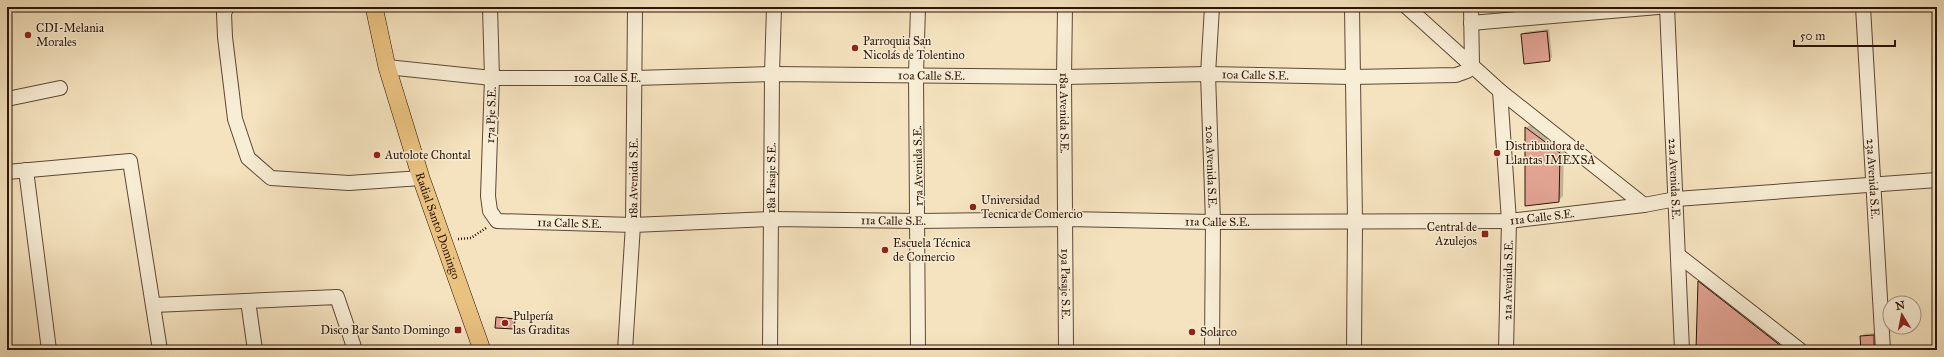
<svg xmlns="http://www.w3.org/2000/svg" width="1944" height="357" font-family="'IM FELL Great Primer',serif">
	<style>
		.shadow { fill: #0003 }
		.building { fill: #e2a393; stroke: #2c1407 }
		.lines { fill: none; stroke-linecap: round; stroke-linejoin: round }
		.minor-casing { stroke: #5e4835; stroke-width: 16 }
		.major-casing { stroke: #2c1407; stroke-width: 18 }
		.path { stroke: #2c1407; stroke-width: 2.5; stroke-dasharray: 1 2; stroke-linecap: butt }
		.minor { stroke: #f8edd5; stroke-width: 14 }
		.major { stroke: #eac280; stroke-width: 17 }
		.poi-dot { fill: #8f2418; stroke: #f8edd5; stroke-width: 1.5 }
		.labels { text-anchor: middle; stroke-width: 3; stroke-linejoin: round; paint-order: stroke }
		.poi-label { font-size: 12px; fill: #2c1407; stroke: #f8edd5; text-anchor: start }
		.street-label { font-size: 12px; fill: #2c1407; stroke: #f8edd5 }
	</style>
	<rect width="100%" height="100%" fill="#f5e3bf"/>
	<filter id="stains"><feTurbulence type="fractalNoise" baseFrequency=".005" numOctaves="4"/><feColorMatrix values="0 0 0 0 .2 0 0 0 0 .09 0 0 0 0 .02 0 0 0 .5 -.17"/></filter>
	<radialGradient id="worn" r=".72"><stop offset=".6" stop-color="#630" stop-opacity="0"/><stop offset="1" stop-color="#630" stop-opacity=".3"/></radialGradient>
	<path class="shadow" d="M1549 29 1552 57 1549 60 1522 35 1525 32Z
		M1531 124 1564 148 1563 196 1558 201 1526 205V128Z
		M1704 276 1799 350H1697L1699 282Z
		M498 317 516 318 515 327 514 328 497 318Z
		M1876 333 1879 350H1862L1861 337 1864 334Z"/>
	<path class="building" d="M1547 31 1550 61 1524 64 1521 34Z
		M1525 127 1560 153 1559 202 1525 206Z
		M1698 281 1786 350H1696Z
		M496 317 515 319 514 329 495 328Z
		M1874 335V350H1861L1860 336Z"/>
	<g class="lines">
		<g class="minor-casing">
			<g id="minor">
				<path d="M227 7 224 13 225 37 235 119 248 158 271 178 349 183 421 178"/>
				<path id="s1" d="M490 7 492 78 488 196 490 211 497 221 633 225 772 219 918 221 1067 219 1213 222 1509 221 1644 205 1676 199 1937 180"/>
				<path id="s2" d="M1065 7 1064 77 1066 350"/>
				<path id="s3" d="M1212 7 1208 74 1213 222 1212 350"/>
				<path d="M1352 7 1355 222 1354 350"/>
				<path d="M1407 7 1500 91 1644 205"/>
				<path id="s4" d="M1667 7 1682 350"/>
				<path id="s5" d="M1863 7 1883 350"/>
				<path d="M1471 23 1658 7"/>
				<path id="s6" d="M387 67 492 78H635L772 74 1064 77 1208 74 1352 77 1456 75 1467 71 1472 65 1471 7"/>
				<path d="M1500 91 1509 221 1506 350"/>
				<path d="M7 99 60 88"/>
				<path d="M26 170 49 350"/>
				<path d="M7 172 130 161 160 350"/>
				<path d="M1678 255 1800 350"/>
				<path d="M248 301 255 350"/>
				<path d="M154 305 337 297 355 350"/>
				<path id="s7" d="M625 350 633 225 635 7"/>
				<path id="s8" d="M770 350 772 74 774 7"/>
				<path d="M918 350 916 75 918 7"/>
			</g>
		</g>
		<g class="major-casing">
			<g id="major">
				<path id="s9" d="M374 7 387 67 421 178 482 350"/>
			</g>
		</g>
		<path class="path" d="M458 239 471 238 486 228"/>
		<use href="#minor" class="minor"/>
		<use href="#major" class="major"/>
	</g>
	<g class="poi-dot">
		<circle cx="28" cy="35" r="4"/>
		<circle cx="855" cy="48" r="4"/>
		<circle cx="1497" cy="153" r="4"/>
		<circle cx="377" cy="155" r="4"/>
		<circle cx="973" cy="207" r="4"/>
		<rect x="1481" y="230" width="8" height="8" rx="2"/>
		<circle cx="885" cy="250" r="4"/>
		<circle cx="505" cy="323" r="4"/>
		<rect x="454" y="326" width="8" height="8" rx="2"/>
		<circle cx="1192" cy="332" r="4"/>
	</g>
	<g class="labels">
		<g class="poi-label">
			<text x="36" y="32">CDI-Melania<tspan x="36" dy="14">Morales</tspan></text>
			<text x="863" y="45">Parroquia San<tspan x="863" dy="14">Nicolás de Tolentino</tspan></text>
			<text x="1505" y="150">Distribuidora de<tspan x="1505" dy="14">Llantas IMEXSA</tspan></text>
			<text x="385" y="159">Autolote Chontal</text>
			<text x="981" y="204">Universidad<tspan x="981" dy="14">Tecnica de Comercio</tspan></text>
			<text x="1477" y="231" text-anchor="end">Central de<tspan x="1477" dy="14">Azulejos</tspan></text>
			<text x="893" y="247">Escuela Técnica<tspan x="893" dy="14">de Comercio</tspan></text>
			<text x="513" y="320">Pulpería<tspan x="513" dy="14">las Graditas</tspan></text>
			<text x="450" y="334" text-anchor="end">Disco Bar Santo Domingo</text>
			<text x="1200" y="336">Solarco</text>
		</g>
		<g class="street-label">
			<text dy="4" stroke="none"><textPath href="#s6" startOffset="869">10a Calle S.E.</textPath></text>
			<text dy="4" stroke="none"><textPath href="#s6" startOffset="545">10a Calle S.E.</textPath></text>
			<text dy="4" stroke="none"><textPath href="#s6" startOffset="221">10a Calle S.E.</textPath></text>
			<text dy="4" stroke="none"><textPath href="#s2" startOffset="106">18a Avenida S.E.</textPath></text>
			<text transform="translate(491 115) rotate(-88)" y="4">17a Pje S.E.</text>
			<text transform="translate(918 166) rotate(-91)" y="4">17a Avenida S.E.</text>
			<text dy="4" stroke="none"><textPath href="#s3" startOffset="160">20a Avenida S.E.</textPath></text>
			<text dy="4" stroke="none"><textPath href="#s8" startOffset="172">18a Pasaje S.E.</textPath></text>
			<text dy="4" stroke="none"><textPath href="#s4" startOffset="172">22a Avenida S.E.</textPath></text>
			<text dy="4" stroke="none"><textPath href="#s5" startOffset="172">23a Avenida S.E.</textPath></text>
			<text dy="4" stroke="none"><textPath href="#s7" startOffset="172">18a Avenida S.E.</textPath></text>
			<text dy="4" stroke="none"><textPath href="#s1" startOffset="1262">11a Calle S.E.</textPath></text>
			<text dy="4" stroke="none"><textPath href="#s1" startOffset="613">11a Calle S.E.</textPath></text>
			<text dy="4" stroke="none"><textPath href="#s1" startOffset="937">11a Calle S.E.</textPath></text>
			<text dy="4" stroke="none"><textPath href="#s1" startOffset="289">11a Calle S.E.</textPath></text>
			<text dy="4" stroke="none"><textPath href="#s9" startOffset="228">Radial Santo Domingo</textPath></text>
			<text transform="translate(1508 280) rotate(-89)" y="4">21a Avenida S.E.</text>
			<text dy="4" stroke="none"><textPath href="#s2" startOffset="277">19a Pasaje S.E.</textPath></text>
		</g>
	</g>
	<rect width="1944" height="357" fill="none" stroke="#f5e3bf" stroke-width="24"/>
	<rect x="8" y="8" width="1928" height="341" fill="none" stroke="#2c1407" stroke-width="2"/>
	<rect x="12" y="12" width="1920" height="333" fill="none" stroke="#2c1407"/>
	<g transform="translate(1902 315) rotate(350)"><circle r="19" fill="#f8edd5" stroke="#a69683"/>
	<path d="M0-3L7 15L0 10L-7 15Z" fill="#8f2418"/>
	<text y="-6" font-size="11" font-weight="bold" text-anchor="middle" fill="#2c1407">N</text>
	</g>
	<path d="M1794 40v6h101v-6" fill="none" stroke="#2c1407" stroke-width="2"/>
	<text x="1800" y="40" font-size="12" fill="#2c1407" stroke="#f8edd5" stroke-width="3" paint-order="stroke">50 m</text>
	<rect width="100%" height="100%" filter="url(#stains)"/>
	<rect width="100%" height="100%" fill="url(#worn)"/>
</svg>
